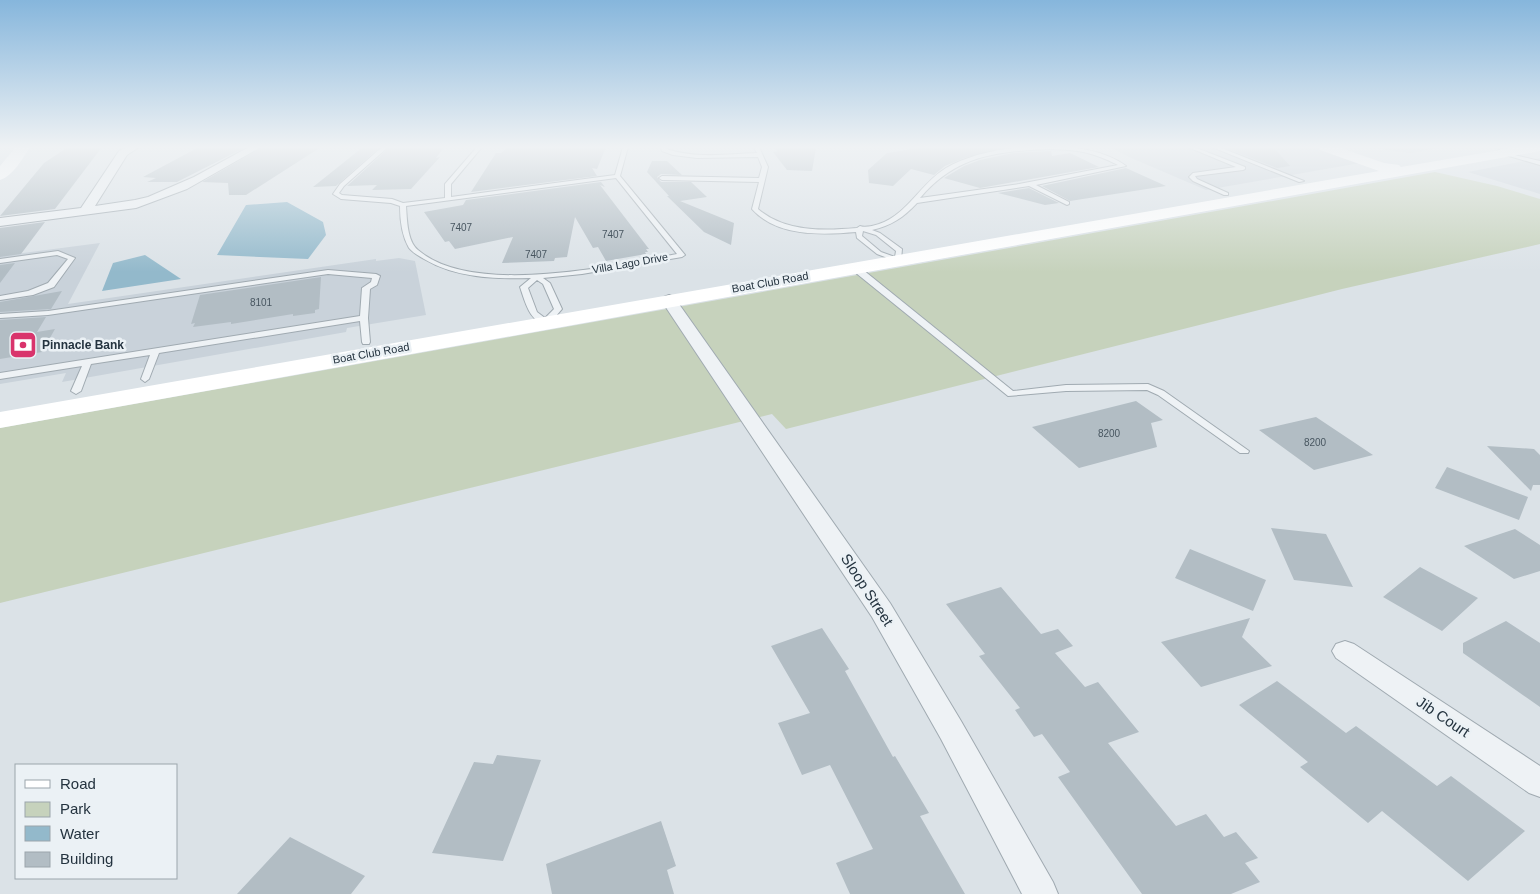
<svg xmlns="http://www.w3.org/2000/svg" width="1540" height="894" font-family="Arial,sans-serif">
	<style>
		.built { fill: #c9d2da }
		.green { fill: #c6d2bc }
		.water { fill: #93b9cb }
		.building { fill: #b2bdc4 }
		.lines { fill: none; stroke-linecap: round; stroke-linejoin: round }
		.lane-casing { stroke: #a0aab1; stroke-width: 2 }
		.street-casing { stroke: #a0aab1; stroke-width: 2 }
		.lane { fill: #eef2f5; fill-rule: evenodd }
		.street { fill: #eef2f5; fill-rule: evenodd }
		.secondary { fill: #fff; fill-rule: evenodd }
		.labels { text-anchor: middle; stroke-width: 5; stroke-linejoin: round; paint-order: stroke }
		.number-label { font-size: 10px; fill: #485660 }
		.far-street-label { font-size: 11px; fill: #24333f; stroke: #ebf1f5 }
		.poi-label { font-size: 12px; font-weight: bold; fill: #24333f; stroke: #ebf1f5; text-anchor: start }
		.near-street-label { font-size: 15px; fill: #24333f; stroke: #ebf1f5 }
	</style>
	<rect width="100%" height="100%" fill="#dbe2e7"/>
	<path class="built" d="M1110 147H1312L1360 163 1206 190 1129 157Z
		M1374 147H1443L1411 153 1386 150Z
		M1540 158V194L1468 172Z
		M100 243 68 304 376 259V261L399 258 415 261 426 315 347 328 346 332 62 382 66 373 0 384V256Z"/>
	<path class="green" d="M1435 172 1497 186 1540 199V244L1342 289 786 429 772 414 0 603V428Z"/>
	<path class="water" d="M287 202 323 222 326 235 308 259 217 255 246 205Z
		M145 255 181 279 102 291 113 263Z"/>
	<path class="building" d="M68 147H102L55 209 0 216 44 163Z
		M199 147H246L177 182H147L156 178 143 177Z
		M263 147H321L246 195H229L228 183 202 182Z
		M363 147H380L336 186 313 187Z
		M390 147H444L436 158 440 157 411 189 372 190 377 185 347 186Z
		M606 147 597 169 592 168 597 176 471 192 496 153H501L507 148Z
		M774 147 816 148 812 171 787 170 773 152 778 151Z
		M925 147H1009L964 158 945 166 934 175 911 169 893 186 869 183 868 170 887 153Z
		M1223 147H1269L1274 148 1290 166 1277 168Z
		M1051 151 1052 156 1070 153 1099 167 980 188 944 178 964 166 980 160 1013 153Z
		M652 161H667L682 175 661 174 657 177 661 182H691L707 197 680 201 734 223 731 245 704 232 667 196H669L647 172Z
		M1126 168 1166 186 1070 201 1042 186Z
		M601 182 605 187 600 185 649 249H646L648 252H645L646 254 606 261 598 247 593 248 575 217 567 257 555 258 554 261 502 263 513 237 455 249 449 241 445 242 424 212 463 205 466 200Z
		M1029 188 1059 203 1045 205 998 193Z
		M45 222 21 254 0 257V228Z
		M15 263 0 283V265Z
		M321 277 319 309 315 310V313L293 316V314L231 324V322L193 327 195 323 191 324 200 295Z
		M62 291 51 309 0 312V302Z
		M46 317 37 332 55 329 42 352 0 359V320Z
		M1136 401 1163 420 1151 423 1157 447 1079 468 1032 427Z
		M1316 417 1373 455 1314 470 1259 430Z
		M1487 446 1534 449 1540 455V485H1533L1531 491Z
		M1447 467 1528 497 1519 520 1435 488Z
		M1271 528 1326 534 1353 587 1294 580Z
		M1515 529 1540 545V571L1514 579 1464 546Z
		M1190 549 1266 580 1253 611 1175 578Z
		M1420 567 1478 598 1442 631 1383 597Z
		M1001 587 1041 634 1058 629 1073 646 1055 653 1085 687 1098 682 1139 732 1108 743 1176 826 1206 814 1224 837 1236 832 1258 858 1245 863 1260 882 1231 894H1142L1058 777 1070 772 1042 734 1034 737 1015 710 1020 708 979 656 985 654 946 604Z
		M1250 618 1242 637 1272 666 1201 687 1161 642Z
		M1506 621 1540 643V707L1463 653V643Z
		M822 628 849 669 845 671 893 757 895 756 929 813 920 816 965 894H850L836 863 873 849 830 765 802 775 778 723 810 713 771 646Z
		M1277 681 1346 733 1356 726 1437 786 1451 776 1525 831 1468 881 1382 811 1368 823 1300 767 1308 762 1239 705Z
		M497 755 541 760 503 861 432 853 474 762 493 764Z
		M661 821 676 866 667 870 674 894H552L546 864Z
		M290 837 365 876 351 894H237Z"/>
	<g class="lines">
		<g class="lane-casing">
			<path id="lane" d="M382 147H388L344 186 339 193 342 195 392 199 403 203 445 198V184L477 147H482L451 184V197L615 175 623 147H628L620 176 685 255 682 257 582 274 543 278 550 283 562 309 549 324C530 325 525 301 520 287L531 278C494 279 456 278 424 259 419 256 413 253 409 248 402 236 400 220 400 206L391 203 341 199 333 194 340 184ZM616 178 677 254C611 266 473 297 418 250 407 241 407 219 406 206ZM537 280 543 284 554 309 545 318 537 312 528 288Z
				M661 147H666L667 149C695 159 728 154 757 153L754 147H759L768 167 758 209C785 232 823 231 857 228L860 226C866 228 872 226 879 224 908 214 920 184 946 168 989 143 1084 135 1126 166L1036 185 1069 202V204L1067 205 1029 186 917 203C904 217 891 226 872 230L880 233 902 249 901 260 898 262 877 254 857 238 856 232C822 235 777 237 752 209L759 182 662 180 659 178 662 176 759 178 762 167 758 157 697 158 673 155 662 151ZM1051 149C1080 150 1092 152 1118 165L1019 184 920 198C956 155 998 151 1051 149ZM863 231 876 235 896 251 895 257 881 252 862 236Z
				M1188 147H1194L1245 167V169L1243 170 1195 176 1197 179 1228 193V195H1224L1193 181 1189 177 1193 173 1236 167Z
				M1212 147H1219L1304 181 1299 182Z
				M1494 147H1502L1499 149Z
				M1502 152 1540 161V165L1502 154Z
				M58 251 75 258 54 287 33 295 0 300V296L28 291 48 283 68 259 57 255 0 263V259Z
				M851 265H857L1013 391 1066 385 1148 384 1164 391 1249 451 1248 453H1240L1158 395 1147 390 1066 391 1008 396 851 269Z
				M328 270 376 274 380 276 377 285 370 289 368 318 370 342 369 344H363L362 342 360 321 159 353 149 379 145 382 141 379 150 355 91 364 81 391 76 394 71 391 82 366 0 379V373L360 316 362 288 371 282 372 278 328 274 48 315 0 318V314L48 311Z"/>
		</g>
		<g class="street-casing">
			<path id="street" d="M127 147H139L127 155 95 206 135 200 148 197 194 177 249 147H261L187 189 136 208 0 226V218L81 208 119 151Z
				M669 295 674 297 890 603 961 721 1053 882 1058 894H1022L941 739 872 617 661 300 664 297Z
				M1345 641 1354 644 1540 766V797L1529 793 1336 658 1332 651 1336 644Z"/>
		</g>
		<use href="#lane" class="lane"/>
		<use href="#street" class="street"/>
		<path class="secondary" d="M16 147H30C23 158 13 176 0 180V166Z
			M1318 147H1338L1384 163 1399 165 1401 167 1518 147H1540V151L0 428V412L1379 171 1320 150Z"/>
	</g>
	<linearGradient id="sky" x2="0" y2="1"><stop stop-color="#86b6dc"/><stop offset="0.54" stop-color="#eff2f4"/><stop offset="1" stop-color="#eff2f4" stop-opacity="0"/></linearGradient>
	<rect width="1540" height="272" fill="url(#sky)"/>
	<defs>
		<g id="bank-square" transform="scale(1.4375)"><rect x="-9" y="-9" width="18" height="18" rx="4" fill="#d9346c" stroke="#ebf1f5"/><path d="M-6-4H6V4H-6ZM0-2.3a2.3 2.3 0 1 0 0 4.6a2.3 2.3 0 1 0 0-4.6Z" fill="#fff"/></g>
	</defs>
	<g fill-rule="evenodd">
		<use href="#bank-square" x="23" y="345"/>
	</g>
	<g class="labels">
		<g class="number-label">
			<text x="461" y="231">7407</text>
			<text x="613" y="238">7407</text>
			<text x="536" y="258">7407</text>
			<text x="261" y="306">8101</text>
			<text x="1109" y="437">8200</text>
			<text x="1315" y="446">8200</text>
		</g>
		<g class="far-street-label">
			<text transform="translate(630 263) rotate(-10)" y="4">Villa Lago Drive</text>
			<text transform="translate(770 282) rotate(-10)" y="4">Boat Club Road</text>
			<text transform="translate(371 353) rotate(-10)" y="4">Boat Club Road</text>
		</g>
		<g class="poi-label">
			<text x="42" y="349">Pinnacle Bank</text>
		</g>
		<g class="near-street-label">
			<text transform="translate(867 590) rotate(57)" y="5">Sloop Street</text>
			<text transform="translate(1443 717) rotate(34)" y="5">Jib Court</text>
		</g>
	</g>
	<rect x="15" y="764" width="162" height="115" fill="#ebf1f5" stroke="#9ba5ac"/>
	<rect x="25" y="780" width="25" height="8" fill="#ffffff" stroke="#9ba5ac"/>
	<text x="60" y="789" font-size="15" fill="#24333f">Road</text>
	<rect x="25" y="802" width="25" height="15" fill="#c6d2bc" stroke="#9ba5ac"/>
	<text x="60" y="814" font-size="15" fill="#24333f">Park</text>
	<rect x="25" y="826" width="25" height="15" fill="#93b9cb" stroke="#9ba5ac"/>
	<text x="60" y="839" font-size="15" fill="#24333f">Water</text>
	<rect x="25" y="852" width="25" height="15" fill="#b2bdc4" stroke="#9ba5ac"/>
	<text x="60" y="864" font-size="15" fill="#24333f">Building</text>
</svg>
